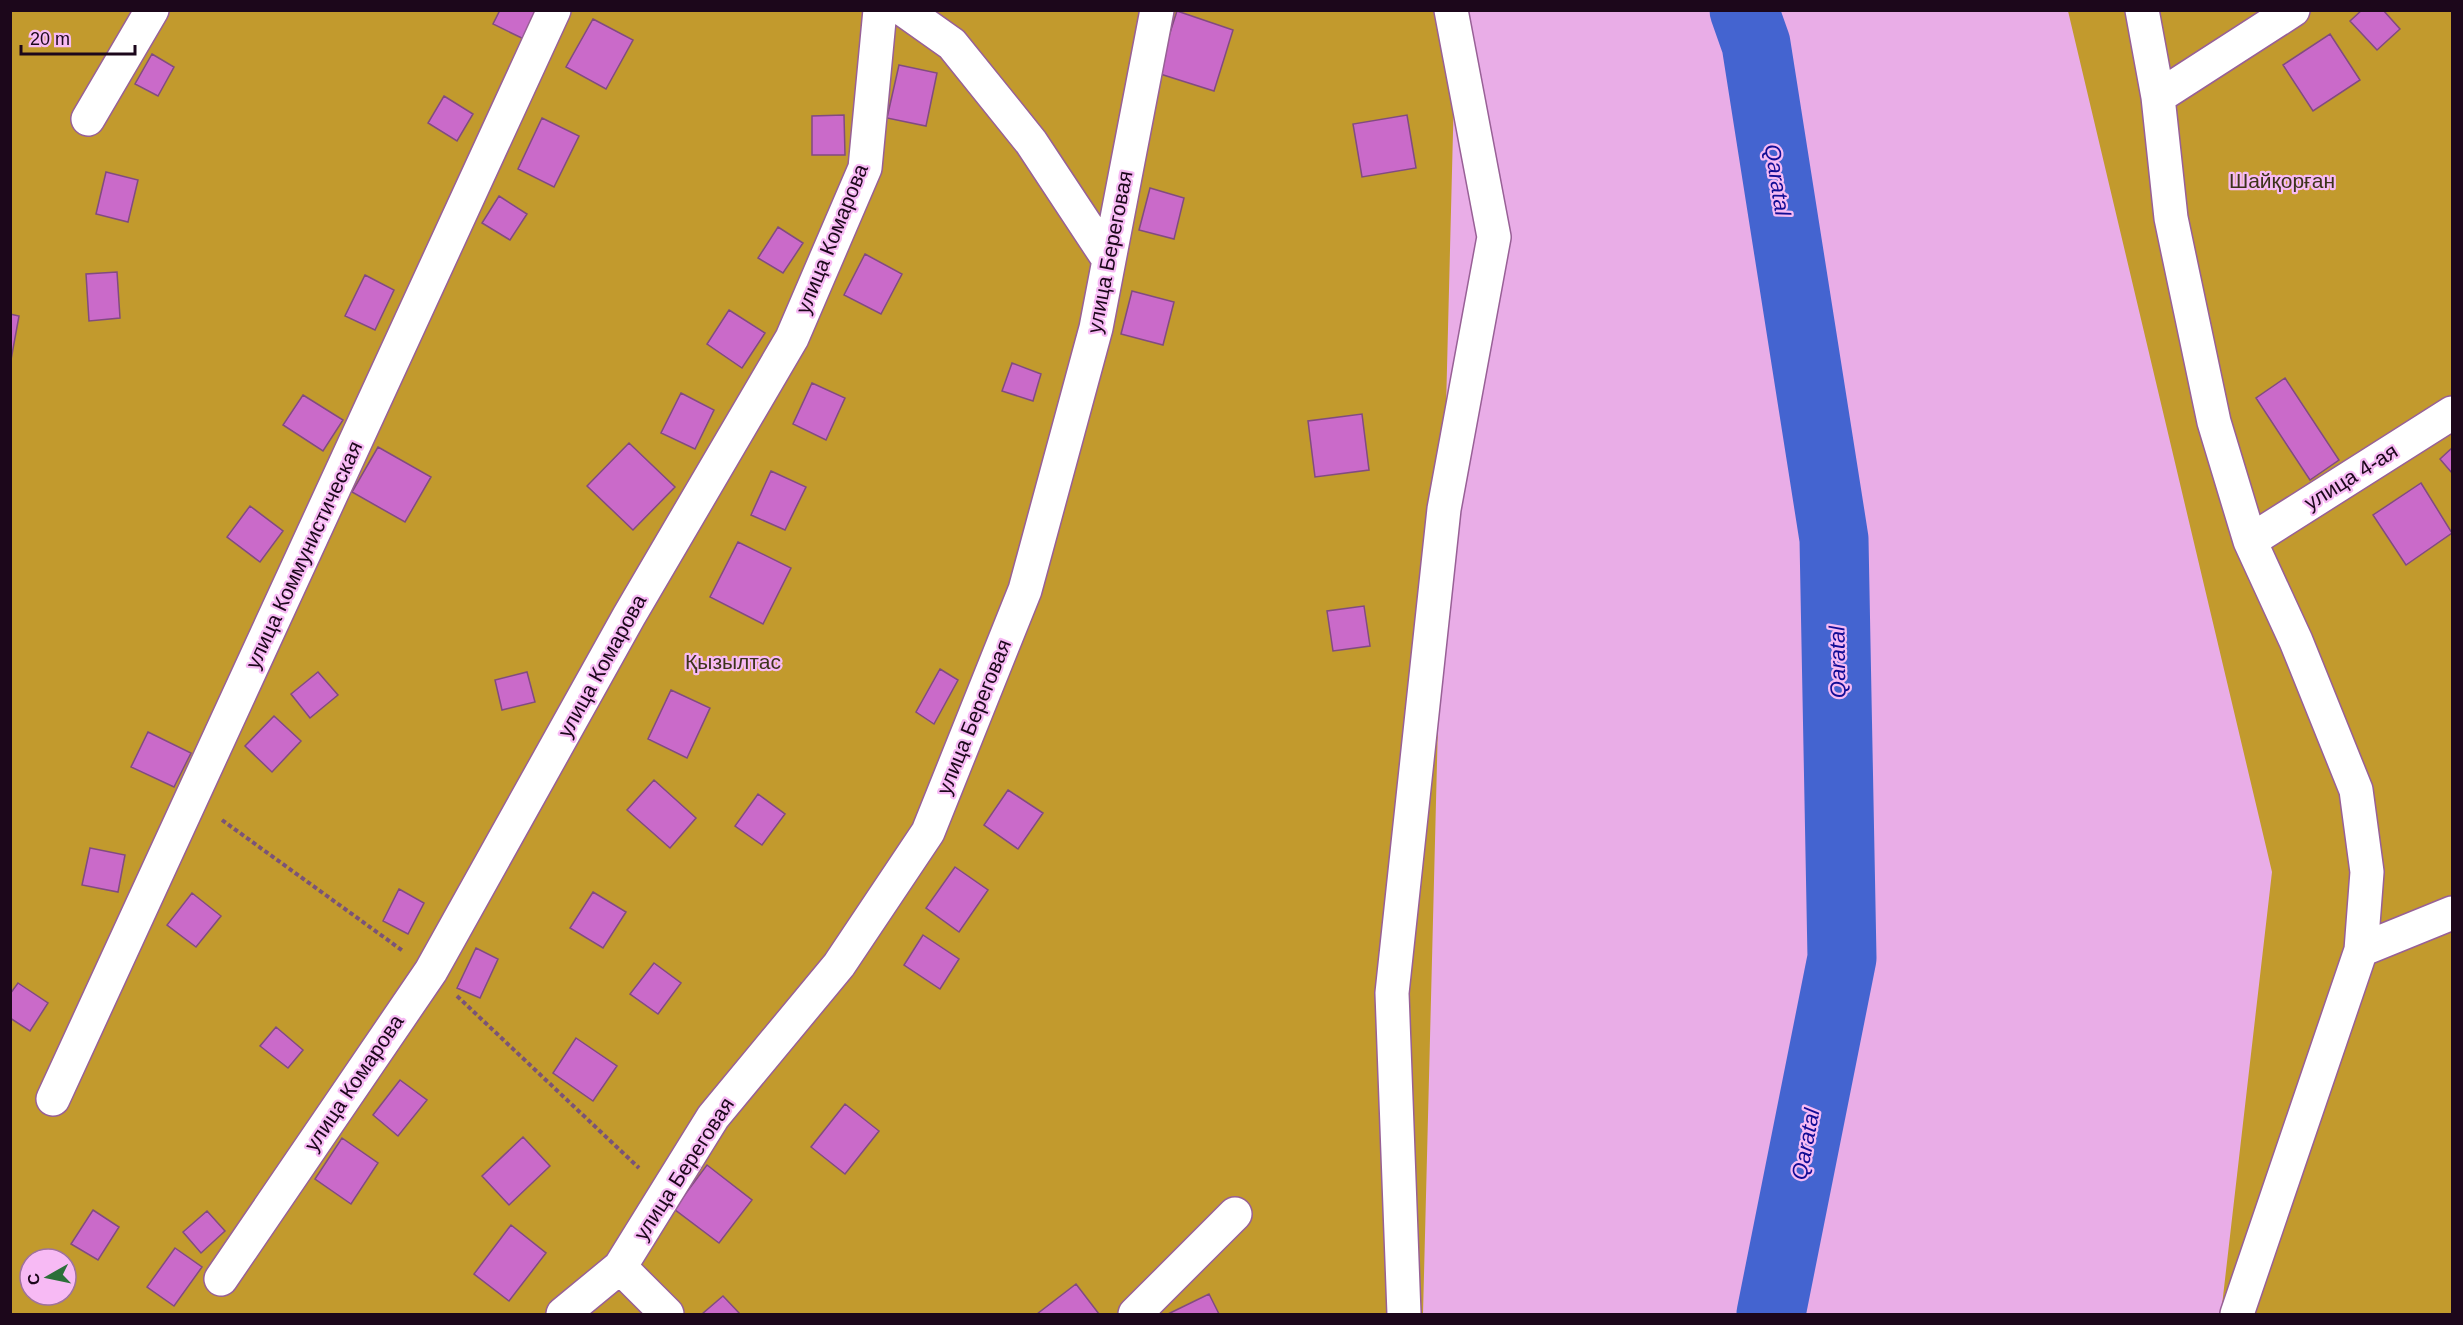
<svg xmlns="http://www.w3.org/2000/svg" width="2463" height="1325" font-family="Helvetica,sans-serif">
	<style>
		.green { fill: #c29a2d; fill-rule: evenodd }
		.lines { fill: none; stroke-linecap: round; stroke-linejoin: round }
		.river { stroke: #4464d0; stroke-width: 69 }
		.building { fill: #ca6ac9; stroke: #814b80; stroke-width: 1.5 }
		.street-casing { stroke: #986096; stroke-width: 36 }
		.path { stroke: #7a5378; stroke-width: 4; stroke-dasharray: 4.5 3; stroke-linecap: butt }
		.street { stroke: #fff; stroke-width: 33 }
		.labels { text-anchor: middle; stroke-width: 4.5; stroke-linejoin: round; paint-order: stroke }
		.park-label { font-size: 21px; fill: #3d331b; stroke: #f7baf4 }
		.street-label { font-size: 21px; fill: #1c071b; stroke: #f7baf4 }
		.water-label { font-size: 22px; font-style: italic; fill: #110c94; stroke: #f7baf4 }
	</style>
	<rect width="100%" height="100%" fill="#e9ade7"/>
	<path class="green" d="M10 11H1435L1455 53 1423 1314H11ZM30 1259H66V1295H30Z
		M2068 11H2452V1314H2221L2272 872Z"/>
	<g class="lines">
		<path class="river" d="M1744 10 1756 44 1834 539 1842 958 1771 1314"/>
	</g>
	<path class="building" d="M500 10H545L530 42 493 24Z
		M2362 10H2383L2400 29 2377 50 2350 21Z
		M1177 11 1233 30 1214 91 1157 73Z
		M593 19 633 40 606 89 566 67Z
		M2330 34 2360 80 2313 111 2283 65Z
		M152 54 174 67 158 96 135 84Z
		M899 65 937 73 926 126 887 118Z
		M444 96 473 114 457 141 428 123Z
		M844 115 845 155H812V116Z
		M1407 115 1416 168 1362 177 1353 124Z
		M542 118 579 136 554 187 518 169Z
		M106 172 138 180 128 222 96 214Z
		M1150 188 1184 198 1174 239 1139 230Z
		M499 196 527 214 510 240 482 223Z
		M778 227 803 243 783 273 758 258Z
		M865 254 902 274 881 314 844 295Z
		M117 272 120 318 89 321 86 274Z
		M365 275 394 290 375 330 345 316Z
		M1132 291 1174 302 1163 345 1121 334Z
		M729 310 765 333 742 368 707 344Z
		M10 314 19 316 11 360H10Z
		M1012 363 1041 374 1033 401 1002 391Z
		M2285 378 2339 460 2310 480 2256 398Z
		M812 383 845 398 826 440 793 424Z
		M681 393 714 410 695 449 661 433Z
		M303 395 343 420 323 451 283 425Z
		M1362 414 1369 470 1315 477 1308 421Z
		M629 443 675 487 633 530 587 486Z
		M378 447 431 477 405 522 352 492Z
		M2452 448V473L2440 459Z
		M771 471 806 487 785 530 751 515Z
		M2421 483 2452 533 2406 565 2373 515Z
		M250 506 283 531 260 562 227 537Z
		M738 542 791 568 763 624 710 597Z
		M1364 606 1370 646 1333 651 1327 611Z
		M940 669 958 680 934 724 916 712Z
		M318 672 338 695 310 718 291 694Z
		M527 672 535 702 502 710 495 680Z
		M671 690 710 708 687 758 648 739Z
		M274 716 301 741 272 772 245 746Z
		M148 732 191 753 174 787 131 767Z
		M654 780 696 818 670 848 627 810Z
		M1008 790 1043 813 1018 849 984 825Z
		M758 794 785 814 762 845 735 826Z
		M90 848 125 855 118 892 82 885Z
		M955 867 988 890 959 932 926 908Z
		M399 889 424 903 408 934 383 921Z
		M593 892 626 912 603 948 570 928Z
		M192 893 221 916 196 947 167 925Z
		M923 935 959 959 940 989 904 965Z
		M476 948 498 959 480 998 457 988Z
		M654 963 681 983 658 1014 630 994Z
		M18 983 48 1003 30 1031 10 1018V994Z
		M276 1027 303 1050 288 1068 260 1046Z
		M576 1038 617 1066 593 1101 553 1073Z
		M400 1080 427 1100 398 1136 373 1115Z
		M845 1104 879 1131 845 1174 811 1147Z
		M523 1137 550 1166 509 1205 482 1176Z
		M342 1138 378 1163 351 1204 315 1179Z
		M707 1165 752 1200 719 1243 674 1209Z
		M93 1210 119 1227 98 1260 71 1244Z
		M207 1211 225 1231 201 1253 183 1232Z
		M511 1225 546 1253 509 1301 474 1274Z
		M175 1248 202 1267 174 1306 147 1287Z
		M1076 1284 1099 1314H1037Z
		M1209 1294 1219 1314H1168Z
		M723 1296 740 1314H702Z"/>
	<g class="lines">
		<g class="street-casing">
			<path id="street" d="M904 10 952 44 1031 142 1109 260
				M2142 10 2158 97 2171 218 2214 422 2250 541 2296 641 2356 790 2367 872 2361 950 2237 1314
				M2158 97 2293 10
				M88 119 152 10
				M2250 541 2452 413
				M2361 950 2452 913
				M53 1099 554 10
				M620 1267 667 1314
				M221 1279 431 971 629 616 792 338 865 168 880 10
				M563 1314 620 1267 713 1117 839 965 928 832 1025 590 1096 328 1157 10
				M1135 1314 1235 1214
				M1404 1314 1392 993 1444 509 1494 237 1451 10"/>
		</g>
		<path class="path" d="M222 820 403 951
			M457 996 639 1168"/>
		<use href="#street" class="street"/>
	</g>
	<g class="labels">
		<g class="park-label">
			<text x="2282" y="188">Шайқорған</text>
			<text x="733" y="669">Қызылтас</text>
		</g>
		<g class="street-label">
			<text transform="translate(832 239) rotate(-68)" y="7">улица Комарова</text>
			<text transform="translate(1110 252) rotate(-79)" y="7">улица Береговая</text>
			<text transform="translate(2351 477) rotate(-32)" y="7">улица 4-ая</text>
			<text transform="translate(304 555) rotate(-65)" y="7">улица Коммунистическая</text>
			<text transform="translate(602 666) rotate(-61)" y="7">улица Комарова</text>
			<text transform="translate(974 717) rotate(-68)" y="7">улица Береговая</text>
			<text transform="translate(354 1083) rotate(-56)" y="7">улица Комарова</text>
			<text transform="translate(684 1169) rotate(-57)" y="7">улица Береговая</text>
		</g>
		<g class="water-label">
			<text transform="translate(1778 180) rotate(81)" y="8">Qaratal</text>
			<text transform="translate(1837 662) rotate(-91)" y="8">Qaratal</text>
			<text transform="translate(1805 1144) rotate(-79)" y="8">Qaratal</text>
		</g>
	</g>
	<rect width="2463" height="1325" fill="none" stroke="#1c071b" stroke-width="24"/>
	<g transform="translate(48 1277) rotate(261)"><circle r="28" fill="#f7baf4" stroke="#9f729d" stroke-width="1.5"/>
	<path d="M0-4.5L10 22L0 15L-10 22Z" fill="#2c6f39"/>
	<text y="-9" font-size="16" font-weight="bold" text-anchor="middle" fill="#1c071b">С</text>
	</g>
	<path d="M21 45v9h114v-9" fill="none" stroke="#1c071b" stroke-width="3"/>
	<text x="30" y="45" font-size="18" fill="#1c071b" stroke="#f7baf4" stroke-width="4.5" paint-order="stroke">20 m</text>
</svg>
